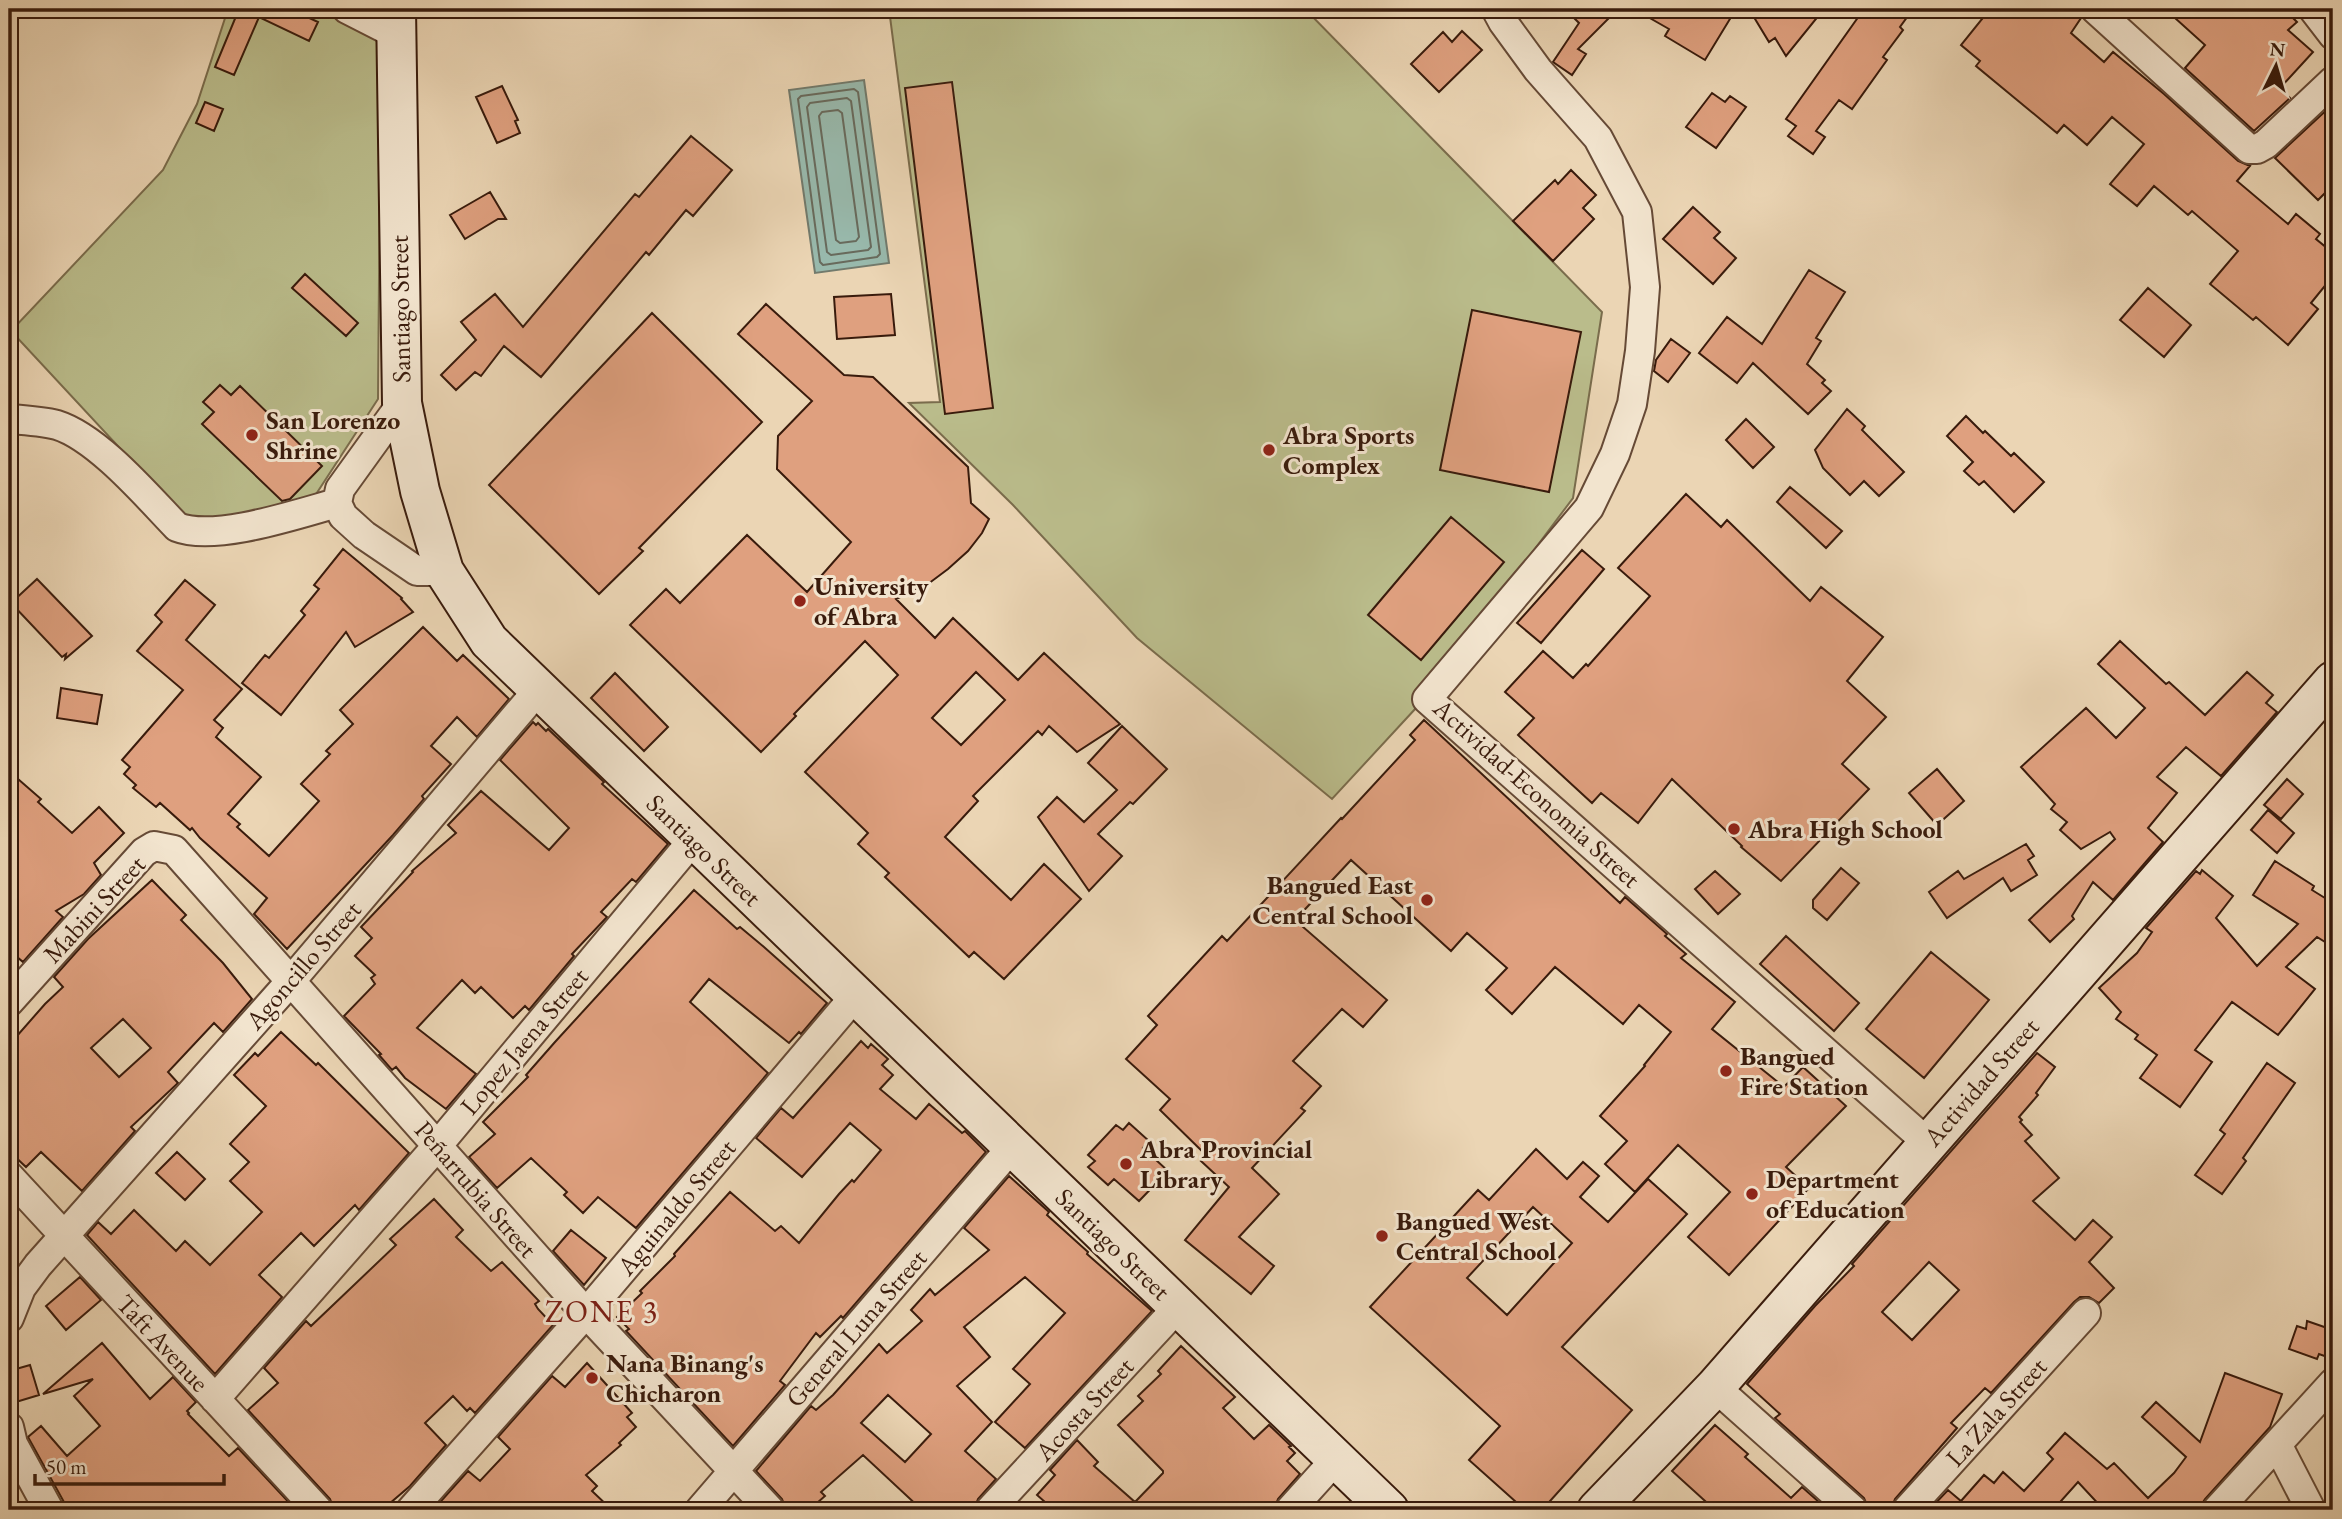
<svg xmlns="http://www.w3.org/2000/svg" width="2342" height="1519" font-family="'EB Garamond',serif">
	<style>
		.green { fill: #babc8b; stroke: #7a6c4c; stroke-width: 2 }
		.water { fill: #98b9ac; stroke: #727a6c; stroke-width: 2 }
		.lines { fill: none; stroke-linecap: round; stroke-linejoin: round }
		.shore { stroke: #686a5c; stroke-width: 2 }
		.building { fill: #dfa07f; stroke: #391b0c; stroke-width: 2; fill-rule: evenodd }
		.street-casing { stroke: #664a36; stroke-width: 32 }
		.secondary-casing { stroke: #391b0c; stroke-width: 42 }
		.street { stroke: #f2e4ce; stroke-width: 28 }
		.secondary { stroke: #f2e4ce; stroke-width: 38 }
		.poi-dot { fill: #8f2418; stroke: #f2e4ce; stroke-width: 2.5 }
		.labels { text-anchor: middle; stroke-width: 6; stroke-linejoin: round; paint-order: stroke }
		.street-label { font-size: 26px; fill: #391b0c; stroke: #f2e4ce }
		.poi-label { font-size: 26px; font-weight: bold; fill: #391b0c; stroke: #f2e4ce; text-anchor: start }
		.quarter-label { font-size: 30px; letter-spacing: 2px; fill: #7a1f14; stroke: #f2e4ce }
	</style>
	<rect width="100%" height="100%" fill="#ebd5b4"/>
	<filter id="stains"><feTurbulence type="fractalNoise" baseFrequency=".00286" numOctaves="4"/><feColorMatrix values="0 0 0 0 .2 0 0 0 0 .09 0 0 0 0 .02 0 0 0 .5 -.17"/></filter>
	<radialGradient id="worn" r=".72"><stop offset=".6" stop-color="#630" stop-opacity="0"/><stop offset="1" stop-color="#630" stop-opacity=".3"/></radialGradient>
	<path class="green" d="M228 9H326L381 35 378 399 307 508 194 528 11 331 163 170 197 104Z
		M889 9H1305L1602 312 1573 498 1416 708 1332 799 1137 638 1013 505 909 403 940 402Z"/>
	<path class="water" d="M864 80 889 263 815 273 789 90Z"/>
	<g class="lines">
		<path class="shore" d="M854 89 858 92 880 254 877 257 823 265 820 262 798 99 801 96Z
			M847 98 851 101 871 247 868 250 831 255 827 252 807 107 810 103Z
			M838 110 842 113 859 237 856 241 840 243 836 240 819 116 822 112Z"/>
	</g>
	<path class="building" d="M239 9H290L318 22 309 41 259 17 234 75 215 67Z
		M1565 9H1618L1578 49 1586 54 1572 75 1553 62 1579 23Z
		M1634 9H1736L1705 60 1665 36 1669 29Z
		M1749 9H1824L1786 56 1775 38 1769 42Z
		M1864 9H1913L1900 27 1903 30 1883 57 1887 60 1852 109 1839 100 1816 131 1825 137 1813 154 1788 136 1796 126 1786 119Z
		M1990 9H2079L2081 18 2071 33 2104 62 2113 52 2164 94 2238 161 2250 166 2237 181 2288 224 2296 214 2320 234 2316 239 2333 253V276L2311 303 2318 309 2288 345 2256 317 2253 320 2210 284 2238 251 2192 211 2188 215 2154 186 2137 206 2110 184 2144 144 2112 117 2087 145 2064 125 2057 133 1976 66 1980 61 1961 45Z
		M2165 9H2284L2297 22 2288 30 2313 52 2280 88 2290 98 2254 131 2185 68 2205 45Z
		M1462 31 1482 50 1439 92 1411 64 1443 32 1452 42Z
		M952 82 993 408 945 414 905 88Z
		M502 86 518 120 515 121 520 133 497 143 476 97Z
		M1712 93 1725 102 1730 96 1746 107 1716 148 1686 127Z
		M205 102 223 109 214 131 196 123Z
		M2333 104V185L2318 200 2275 158Z
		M691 136 732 170 693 216 686 210 649 255 646 252 541 377 504 346 481 376 475 372 456 390 441 375 476 340 461 322 495 294 523 327 635 194 639 197Z
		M1571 170 1596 195 1583 208 1594 219 1553 261 1513 221 1555 180 1558 184Z
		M490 192 506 219H498L465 239 450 215Z
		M1693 207 1720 232 1714 238 1736 258 1713 284 1663 239Z
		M1809 270 1845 292 1816 338 1821 341 1807 364 1825 380 1822 383 1831 391 1808 414 1753 363 1737 383 1699 353 1727 317 1762 344Z
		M305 274 358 323 346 336 292 288Z
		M2148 288 2191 325 2164 357 2120 320Z
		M891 294 895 335 837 339 834 297Z
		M766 304 844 375 873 377 968 467 971 503 989 519 982 533 968 551 948 569 928 584 896 599 935 638 953 618 1018 680 1044 653 1120 724 1077 752 1049 726 1042 735 1038 731 973 796 978 801 945 837 1011 900 1044 864 1081 899 1004 979 974 952 969 957 885 877 889 873 858 844 868 833 805 772 898 675 865 641 794 714 796 716 761 752 630 625 666 589 680 603 747 535 807 592 851 542 777 469 778 436 812 401 738 334ZM976 672 1005 700 961 745 932 718Z
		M1472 310 1581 332 1549 492 1440 470Z
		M652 313 762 422 639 548 643 551 599 594 489 485Z
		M1671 339 1690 353 1668 382 1654 371 1656 360Z
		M220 385 231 395 240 386 322 466 290 499 282 501 202 424 214 412 203 402Z
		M1847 409 1865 426 1862 430 1904 472 1879 496 1864 481 1850 495 1823 468 1815 450Z
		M1966 416 1983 433 1985 431 2011 456 2014 453 2044 482 2014 512 1984 481 1979 485 1964 471 1973 462 1947 436Z
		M1746 419 1774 447 1753 468 1726 440Z
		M1790 487 1842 531 1826 548 1777 502Z
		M1686 494 1721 527 1727 520 1810 601 1821 587 1883 637 1847 681 1886 717 1842 764 1869 789 1781 881 1741 847 1742 846 1672 779 1638 823 1601 793 1592 803 1518 735 1534 718 1505 692 1543 651 1573 678 1586 664 1588 666 1650 596 1618 568Z
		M1451 517 1504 562 1421 660 1368 615Z
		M343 549 402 598 401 599 413 612 355 647 346 632 281 715 242 683 265 655 269 658 305 615 301 611 319 589 314 585Z
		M1582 550 1604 569 1541 643 1517 623Z
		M37 579 92 636 65 659 66 654 62 657 11 603Z
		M185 580 215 605 186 640 242 689 214 720 223 728 216 737 261 777 228 814 240 824 237 827 269 856 319 801 301 784 330 754 326 751 353 724 340 710 423 627 457 661 463 655 509 699 477 737 457 717 431 746 451 764 422 796 424 799 393 835 287 949 254 914 267 898 200 838 192 828 190 830 160 803 156 807 133 788 136 785 124 774 130 767 122 760 183 690 137 651 162 622 155 615Z
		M2120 641 2166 684 2169 682 2205 715 2247 672 2273 695 2266 703 2277 712 2221 776 2186 747 2157 777 2177 793 2148 828 2163 842 2113 900 2093 882 2072 916 2074 919 2050 942 2029 920 2115 839 2110 832 2081 849 2060 830 2067 822 2051 809 2055 804 2021 767 2086 708 2116 738 2145 708 2098 664Z
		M615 673 668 727 644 751 591 698Z
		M61 688 102 695 97 724 57 718Z
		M1424 720 1620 903 1625 897 1667 934 1665 936 1686 954 1681 958 1735 1002 1712 1029 1784 1087 1803 1067 1846 1106 1786 1167 1809 1188 1729 1275 1688 1237 1730 1192 1678 1145 1635 1192 1605 1164 1627 1141 1600 1116 1645 1066 1644 1065 1671 1032 1639 1005 1623 1024 1555 967 1512 1014 1486 990 1507 968 1467 933 1451 951 1351 860 1295 920 1387 1000 1363 1027 1342 1009 1293 1061 1321 1086 1301 1108 1305 1111 1252 1168 1279 1194 1239 1237 1274 1266 1251 1294 1185 1240 1229 1187 1201 1161 1207 1156 1160 1110 1170 1099 1126 1059 1157 1025 1148 1016 1222 936 1227 941 1341 818 1342 819 1415 740 1410 735Z
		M533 722 536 725 538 723 546 731 548 729 604 782 602 784 668 844 636 882 632 879 601 912 607 917 572 954 574 956 529 1010 525 1006 513 1018 481 987 475 993 462 980 417 1028 476 1074 446 1109 405 1078 396 1067 392 1070 379 1055 381 1054 344 1016 375 984 371 978 375 975 355 956 372 938 361 927 413 872 412 871 456 833 448 825 481 791 549 850 569 828 500 760Z
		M1122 726 1167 769 1133 804 1130 802 1098 834 1122 856 1089 891 1038 817 1057 797 1084 822 1117 790 1088 763Z
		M1937 769 1964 801 1937 825 1909 793Z
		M18 779 41 799 38 802 72 833 99 807 124 833 94 863 101 875 84 894 56 911 63 917 23 962 9 950V789Z
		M2287 779 2303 794 2281 819 2264 805Z
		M2268 810 2294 833 2277 853 2251 830Z
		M2026 844 2034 856 2028 860 2037 875 2011 891 2003 878 1947 918 1929 892 1958 871 1964 879Z
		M2275 861 2314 886 2312 890 2333 903V947L2317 937 2286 967 2315 989 2278 1035 2232 1002 2195 1050 2212 1062 2180 1107 2140 1078 2157 1055 2135 1039 2138 1035 2116 1019 2121 1012 2099 988 2137 953 2152 932 2146 928 2196 871 2200 874 2202 870 2233 896 2216 918 2257 966 2298 924 2253 895Z
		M1841 868 1859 883 1827 920 1813 908V900Z
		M1715 871 1740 894 1718 914 1695 889Z
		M152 880 186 915 181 920 223 963 252 999 223 1032 214 1023 168 1072 178 1083 131 1127 135 1131 82 1191 41 1152 26 1167 9 1151V1045L45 1004 63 987 54 977 88 939ZM123 1019 151 1048 119 1077 91 1048Z
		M694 890 737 929 740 927 764 947 827 1003 801 1034 799 1032 789 1043 709 979 690 1002 768 1073 636 1228 598 1197 583 1213 564 1195 567 1192 531 1158 497 1188 469 1157 495 1134 483 1122 528 1077 526 1075 555 1042Z
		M1786 936 1859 1003 1834 1031 1760 964Z
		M1931 952 1989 1000 1924 1078 1866 1029Z
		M281 1032 316 1065 318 1063 409 1153 359 1210 355 1205 314 1246 301 1233 259 1275 282 1297 215 1374 87 1235 98 1222 111 1234 134 1210 176 1251 185 1241 210 1265 262 1212 230 1181 249 1162 230 1144 266 1106 234 1075 255 1053 258 1056Z
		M861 1041 868 1048 871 1044 888 1059 882 1065 893 1075 880 1089 916 1119 929 1104 962 1133 965 1131 986 1152 843 1318 841 1316 820 1337 816 1333 780 1381 785 1385 733 1446 626 1331 629 1329 617 1317 642 1293 640 1291 675 1256 674 1254 730 1192 775 1231 781 1226 799 1243 839 1194 852 1180 854 1182 881 1150 850 1123 802 1177 756 1138 781 1108 793 1118Z
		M2037 1053 2055 1067 2036 1093 2038 1095 2019 1117 2022 1120 2020 1122 2032 1135 2025 1141 2059 1178 2033 1201 2075 1240 2093 1220 2112 1237 2089 1262 2114 1288 2099 1303 2089 1297H2080L2074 1302 1991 1393 1985 1388 1951 1423 1957 1428 1895 1499 1891 1510H1869L1864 1498 1775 1418 1780 1414 1747 1384 1815 1306 1854 1266 1852 1264ZM1929 1262 1959 1290 1912 1340 1882 1312Z
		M2267 1063 2295 1083 2243 1158 2246 1161 2222 1194 2195 1175 2225 1134 2220 1130Z
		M1129 1123 1149 1141 1143 1148 1168 1171 1139 1201 1114 1179 1108 1185 1088 1167 1095 1161 1088 1155 1116 1125 1123 1130Z
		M1536 1149 1567 1179 1583 1162 1599 1176 1580 1197 1608 1222 1648 1179 1687 1214 1562 1347 1632 1410 1542 1510H1525L1469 1460 1500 1426 1370 1307 1478 1190 1489 1200ZM1533 1207 1572 1243 1507 1315 1467 1278Z
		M177 1152 205 1179 185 1200 156 1173Z
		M1009 1176 1049 1212 1047 1215 1088 1252 1087 1254 1152 1311 1025 1448 995 1422 1030 1384 1013 1369 1065 1313 1025 1277 964 1327 990 1357 957 1386 992 1422 965 1451 996 1479 978 1499 974 1510H922L863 1455 821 1492 825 1496 809 1510H786L782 1499 756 1471 811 1406 816 1410 833 1395 879 1344 887 1353 922 1321 911 1310 930 1289 935 1295 989 1250 964 1228ZM888 1395 931 1434 905 1462 861 1423Z
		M434 1199 463 1230 456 1237 491 1271 502 1262 539 1301 535 1304 538 1309 553 1325 475 1413 470 1408 467 1411 453 1396 425 1423 446 1445 410 1486 382 1510H334L330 1499 248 1410 278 1383 264 1368 306 1321 311 1326 396 1245 390 1239Z
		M571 1230 606 1258 584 1285 553 1251Z
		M80 1277 101 1300 66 1330 46 1306Z
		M2307 1321 2333 1330V1359L2319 1354 2317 1359 2289 1349 2297 1326 2306 1329Z
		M102 1343 150 1399 173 1377 196 1402 187 1411 189 1413 188 1414 229 1456 238 1448 296 1510H66L64 1502 28 1437 41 1426 67 1456 100 1426 74 1396 93 1379 43 1394Z
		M1181 1346 1235 1397 1223 1408 1254 1439 1269 1425 1291 1446 1289 1447 1295 1453 1287 1461 1300 1474 1278 1499 1274 1510H1054L1037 1495 1055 1475 1050 1470 1077 1440 1098 1462 1094 1466 1135 1502 1163 1473V1471L1118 1425 1143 1401 1138 1396 1161 1374 1158 1371Z
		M587 1363 632 1413 627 1417 636 1427 619 1443 621 1445 586 1475 597 1486 592 1491 612 1510H433L468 1471 480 1481 510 1449 498 1437 552 1376 565 1387Z
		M30 1365 39 1395 16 1402 9 1371Z
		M2225 1373 2282 1394 2270 1427 2205 1499 2198 1510H2104L2078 1482 2053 1510H1929L1948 1490 1961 1501 1984 1475 1994 1483 2003 1472 2024 1491 2053 1459 2047 1453 2065 1433 2107 1469 2114 1463 2148 1498 2174 1473 2186 1457 2142 1417 2156 1402 2200 1442Z
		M1715 1425 1748 1454 1745 1457 1791 1498 1802 1487 1828 1510H1715L1672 1471Z"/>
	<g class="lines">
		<g class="street-casing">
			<path id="street" d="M347 9 396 34
				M1496 9 1503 22 1538 70 1598 138 1637 212 1645 287 1640 351 1632 404 1615 454 1589 508 1427 699 1928 1143
				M2095 9 2249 149H2257L2266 144 2333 81
				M2313 9 2333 35
				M402 403 340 489 337 503 343 516 364 535 417 571H444
				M9 419C24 420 42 421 57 425 98 438 147 496 177 527 215 542 297 514 337 503
				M9 1002 144 852 154 846 174 850 586 1313 770 1510
				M9 1176 318 1510
				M9 1318 21 1288 38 1265 290 982 538 690
				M1715 1387 1853 1510
				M215 1399 438 1145 693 840
				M9 1427 13 1444 49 1510
				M2278 1446 2311 1510
				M411 1510 586 1313 855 996
				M700 1510 1012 1147
				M990 1510 1178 1307
				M1290 1510 1336 1459
				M1907 1510 2086 1313
				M2217 1510 2333 1383"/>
		</g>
		<g class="secondary-casing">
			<path id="secondary" d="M396 9 402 403 420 491 444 571 489 641 1389 1510
				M1597 1510 1715 1387 2333 681"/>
		</g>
		<use href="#street" class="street"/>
		<use href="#secondary" class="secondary"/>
	</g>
	<g class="poi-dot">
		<circle cx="252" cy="435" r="7"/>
		<circle cx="1269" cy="450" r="7"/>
		<circle cx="800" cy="601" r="7"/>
		<circle cx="1734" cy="829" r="7"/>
		<circle cx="1427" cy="900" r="7"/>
		<circle cx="1726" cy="1071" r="7"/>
		<circle cx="1126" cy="1164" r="7"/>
		<circle cx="1752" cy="1194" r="7"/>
		<circle cx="1382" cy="1236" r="7"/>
		<circle cx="592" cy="1378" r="7"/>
	</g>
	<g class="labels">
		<g class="street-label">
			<text transform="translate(400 309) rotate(-91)" y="9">Santiago Street</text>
			<text transform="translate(1537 793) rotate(42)" y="9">Actividad-Economia Street</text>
			<text transform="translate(704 850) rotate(44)" y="9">Santiago Street</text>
			<text transform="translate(94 909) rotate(-47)" y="9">Mabini Street</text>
			<text transform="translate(303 965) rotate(-49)" y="9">Agoncillo Street</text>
			<text transform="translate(524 1041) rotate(-50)" y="9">Lopez Jaena Street</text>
			<text transform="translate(1981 1082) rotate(-49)" y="9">Actividad Street</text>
			<text transform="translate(476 1189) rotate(49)" y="9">Peñarrubia Street</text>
			<text transform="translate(676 1207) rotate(-50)" y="9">Aguinaldo Street</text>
			<text transform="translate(1113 1244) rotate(44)" y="9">Santiago Street</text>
			<text transform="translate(856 1328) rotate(-49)" y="9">General Luna Street</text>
			<text transform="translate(163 1343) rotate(47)" y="9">Taft Avenue</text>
			<text transform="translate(1084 1409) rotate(-47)" y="9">Acosta Street</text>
			<text transform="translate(1996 1412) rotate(-48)" y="9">La Zala Street</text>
		</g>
		<g class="poi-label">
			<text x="266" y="429">San Lorenzo<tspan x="266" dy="30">Shrine</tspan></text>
			<text x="1283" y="444">Abra Sports<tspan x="1283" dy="30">Complex</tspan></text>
			<text x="814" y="595">University<tspan x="814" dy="30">of Abra</tspan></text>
			<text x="1748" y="838">Abra High School</text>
			<text x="1413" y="894" text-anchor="end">Bangued East<tspan x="1413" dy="30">Central School</tspan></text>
			<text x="1740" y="1065">Bangued<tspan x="1740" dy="30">Fire Station</tspan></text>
			<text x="1140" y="1158">Abra Provincial<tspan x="1140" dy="30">Library</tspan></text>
			<text x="1766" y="1188">Department<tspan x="1766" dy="30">of Education</tspan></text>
			<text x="1396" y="1230">Bangued West<tspan x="1396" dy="30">Central School</tspan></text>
			<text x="606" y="1372">Nana Binang's<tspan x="606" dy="30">Chicharon</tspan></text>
		</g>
		<g class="quarter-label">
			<text x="602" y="1322">ZONE 3</text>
		</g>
	</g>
	<rect width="2342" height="1519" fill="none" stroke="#ebd5b4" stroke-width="35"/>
	<rect x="10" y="10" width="2321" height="1498" fill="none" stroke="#391b0c" stroke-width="3.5"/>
	<rect x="18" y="18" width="2307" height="1484" fill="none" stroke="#391b0c" stroke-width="2"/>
	<g transform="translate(2276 66) rotate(5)" stroke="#f2e4ce" stroke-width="5" paint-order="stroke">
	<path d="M0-5L12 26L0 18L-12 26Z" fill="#391b0c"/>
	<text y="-10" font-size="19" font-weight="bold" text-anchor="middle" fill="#391b0c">N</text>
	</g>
	<path d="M35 1474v10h189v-10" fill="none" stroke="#391b0c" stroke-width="3.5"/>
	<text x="46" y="1474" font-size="21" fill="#391b0c" stroke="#f2e4ce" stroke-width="5" paint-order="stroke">50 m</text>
	<rect width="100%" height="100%" filter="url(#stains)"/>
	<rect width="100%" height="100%" fill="url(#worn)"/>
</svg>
